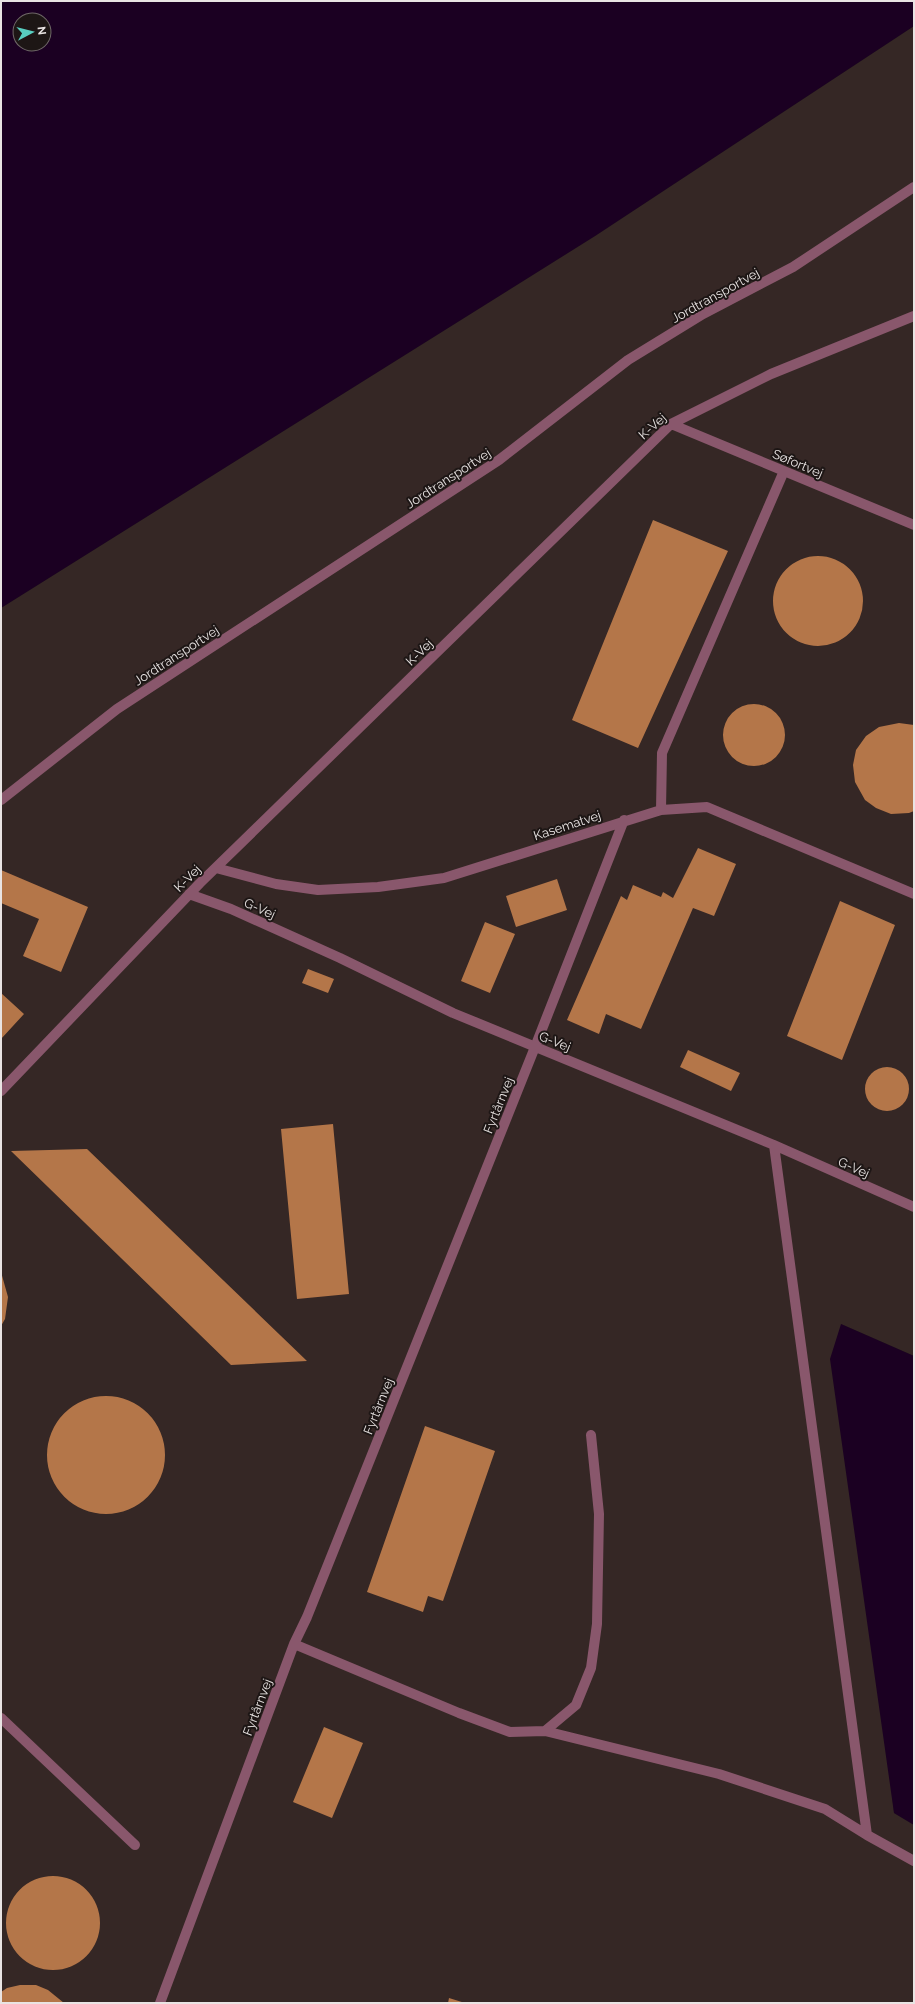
<svg xmlns="http://www.w3.org/2000/svg" width="915" height="2004" font-family="Raleway,sans-serif">
	<style>
		.built { fill: #352725 }
		.water { fill: #1b0022; fill-rule: evenodd }
		.building { fill: #b47649 }
		.lines { fill: none; stroke-linecap: round; stroke-linejoin: round }
		.lane { stroke: #89576c; stroke-width: 10 }
		.labels { text-anchor: middle; stroke-width: 4; stroke-linejoin: round; paint-order: stroke }
		.street-label { font-size: 13px; fill: #e9e4e3; stroke: #1d1615 }
	</style>
	<rect width="100%" height="100%" fill="#271f1f"/>
	<path class="built" d="M914 26V1356L841 1324 894 1813 914 1825V2003H1V608L595 236Z"/>
	<path class="water" d="M1 1H914V26L595 236 1 608ZM20 20H44V44H20Z
		M841 1324 914 1356V1825L894 1813 830 1359Z"/>
	<path class="building" d="M653 520 728 551 638 748 572 720Z
		M773 601a45 45 0 1 1 90 0a45 45 0 1 1-90 0Z
		M723 735a31 31 0 1 1 62 0a31 31 0 1 1-62 0Z
		M899 723 914 725V811L909 813 891 814 876 808 865 800 855 782 853 765 856 750 866 736 879 727Z
		M698 848 736 864 714 916 693 908 641 1029 606 1014 599 1034 567 1020 621 896 627 900 633 885 661 897 663 892 673 898Z
		M1 870 88 907 61 972 23 956 39 919 1 903Z
		M557 879 567 910 516 927 506 896Z
		M840 901 895 925 842 1060 787 1036Z
		M485 922 515 934 490 993 461 981Z
		M308 969 334 979 328 993 302 983Z
		M1 993 24 1014 1 1039Z
		M688 1050 740 1073 731 1091 680 1067Z
		M865 1089a22 22 0 1 1 44 0a22 22 0 1 1-44 0Z
		M333 1124 349 1294 297 1299 281 1129Z
		M87 1149 307 1361 231 1365 11 1151Z
		M1 1272 8 1297 5 1319 1 1326Z
		M47 1455a59 59 0 1 1 118 0a59 59 0 1 1-118 0Z
		M425 1426 495 1451 443 1601 428 1596 423 1612 367 1592Z
		M324 1727 363 1743 332 1818 293 1802Z
		M6 1923a47 47 0 1 1 94 0a47 47 0 1 1-94 0Z
		M20 1985H36L48 1990 64 2003H1V1992L7 1988Z
		M449 1998 465 2003H448Z"/>
	<g class="lines">
		<path class="lane" d="M671 424 914 525
			M1 800 117 709 499 460 628 360 703 314 793 267 914 187
			M661 810 662 753 784 471
			M216 868 276 884 318 890 378 887 444 878 661 810 707 807 914 894
			M189 894 231 909 340 958 453 1013 774 1145 914 1207
			M1 1091 200 883 671 424 771 374 914 316
			M774 1145 867 1835 914 1861
			M294 1644 459 1713 510 1732 545 1731 576 1705 591 1668 597 1624 599 1514 591 1435
			M1 1718 135 1845
			M545 1731 719 1774 825 1809 867 1835
			M160 2003 294 1644 307 1617 535 1047 624 820"/>
	</g>
	<g class="labels">
		<g class="street-label">
			<text transform="translate(715 295) rotate(-29)" y="5">Jordtransportvej</text>
			<text transform="translate(652 426) rotate(-42)" y="5">K-Vej</text>
			<text transform="translate(798 463) rotate(23)" y="5">Søfortvej</text>
			<text transform="translate(448 478) rotate(-33)" y="5">Jordtransportvej</text>
			<text transform="translate(419 652) rotate(-44)" y="5">K-Vej</text>
			<text transform="translate(176 655) rotate(-33)" y="5">Jordtransportvej</text>
			<text transform="translate(567 825) rotate(-18)" y="5">Kasematvej</text>
			<text transform="translate(187 878) rotate(-45)" y="5">K-Vej</text>
			<text transform="translate(260 908) rotate(24)" y="5">G-Vej</text>
			<text transform="translate(555 1041) rotate(22)" y="5">G-Vej</text>
			<text transform="translate(498 1105) rotate(-68)" y="5">Fyrtårnvej</text>
			<text transform="translate(854 1167) rotate(24)" y="5">G-Vej</text>
			<text transform="translate(378 1406) rotate(-68)" y="5">Fyrtårnvej</text>
			<text transform="translate(257 1707) rotate(-69)" y="5">Fyrtårnvej</text>
		</g>
	</g>
	<rect width="915" height="2004" fill="none" stroke="#e9e4e3" stroke-width="4"/>
	<g transform="translate(32 32) rotate(83)"><circle r="19" fill="#1d1615" stroke="#6f6867"/>
	<path d="M0-3L7 15L0 10L-7 15Z" fill="#58cec0"/>
	<text y="-6" font-size="11" font-weight="bold" text-anchor="middle" fill="#e9e4e3">N</text>
	</g>
</svg>
